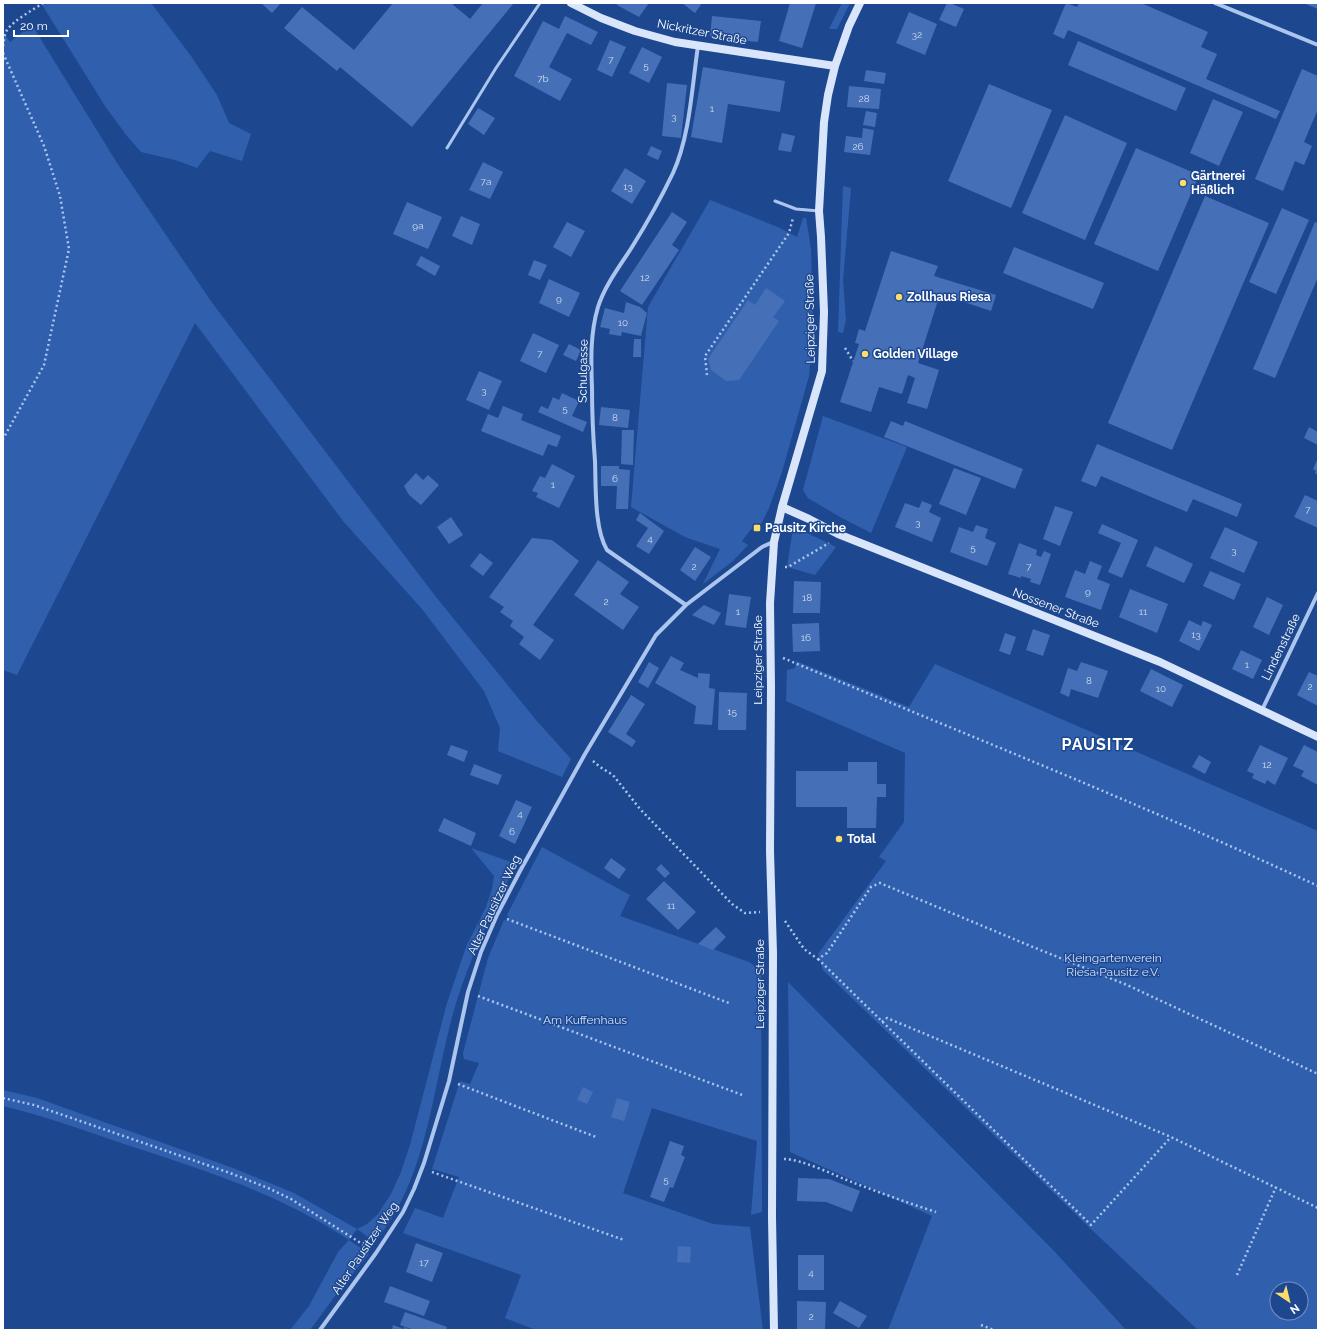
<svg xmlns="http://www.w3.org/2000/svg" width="1321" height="1333" font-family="Raleway,sans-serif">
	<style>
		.green { fill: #3060ad; fill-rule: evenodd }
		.building { fill: #4570b7 }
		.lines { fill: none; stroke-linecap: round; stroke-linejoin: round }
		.path { stroke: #acc5ee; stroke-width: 2.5; stroke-dasharray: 2 3; stroke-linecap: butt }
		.lane { stroke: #acc5ee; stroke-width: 3 }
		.street { stroke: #acc5ee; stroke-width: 4 }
		.secondary { stroke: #d9e5fa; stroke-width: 8 }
		.poi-dot { fill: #fddc6a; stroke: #1d4890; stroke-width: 1.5 }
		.labels { text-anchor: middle; stroke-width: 3; stroke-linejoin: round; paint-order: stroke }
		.number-label { font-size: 10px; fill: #d0dbed }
		.street-label { font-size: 12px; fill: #fff; stroke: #1d4890 }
		.poi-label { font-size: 12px; font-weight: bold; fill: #fff; stroke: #1d4890; text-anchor: start }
		.park-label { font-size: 12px; fill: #d2e1fa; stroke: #1d4890 }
		.district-label { font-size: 16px; font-weight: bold; letter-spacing: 1px; fill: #fff; stroke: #1d4890 }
	</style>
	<rect width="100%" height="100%" fill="#1d4890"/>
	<path class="green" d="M41 3H151L191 56 217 95 229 123 251 134 242 161 210 151 197 168 175 160 141 152 127 136 105 106Z
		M842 3H850L837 29H829Z
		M32 25 117 163 213 304 436 597 536 720 571 759 562 777 498 751 500 728 484 691 422 609 343 521 195 323 17 675 3 670V32L10 42Z
		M843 186 851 188 843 280 846 320 843 333 838 332Z
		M710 200 780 228 797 237 803 218H806L811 249 813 322 809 376 782 472 769 508 757 532 751 529 742 541 748 545 733 561 703 584 720 549 685 537 631 507 648 307Z
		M823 416 907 447 871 533 840 517 808 498 803 490Z
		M793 528 799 529 836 547 815 575 787 567Z
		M796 661 909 707 935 664 1318 831V1330H1198L1092 1230 823 970 818 954 886 861 879 857 904 822 905 753 786 701 787 670 795 668ZM1277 1289H1301V1313H1277Z
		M542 847 630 895 620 916 749 962 761 971 762 1212 751 1215 757 1141 652 1108 623 1193 713 1224 750 1227 763 1330H536L505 1318 521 1275 403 1233 415 1208 443 1218 459 1177 432 1169 460 1081 470 1084 479 1063 464 1059 463 1053 488 958 504 920 508 921 509 917 507 915Z
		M471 848 516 864C493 910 472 953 456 1003 432 1083 430 1175 375 1242L357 1229 349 1240 369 1254 341 1288 310 1330H290L309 1306 338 1252 349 1240C281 1194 201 1169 124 1144 83 1130 45 1116 3 1106V1090L37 1098 233 1168 294 1193 357 1229 367 1224 378 1214 391 1194 401 1172 410 1145 447 1003 466 947 486 907 492 889 494 876Z
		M788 982 1055 1252 1126 1330H888L932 1216 790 1152Z"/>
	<path class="building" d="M261 3H281L272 13Z
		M393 3H451L470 19 483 3H514L412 127 340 67 337 71 284 28 302 7 354 50Z
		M617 3H649L639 17 617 5Z
		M682 3H702L695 13Z
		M790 3H816L802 48 779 41Z
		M947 3H950L964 9 956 27 939 20Z
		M1066 3 1077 7 1079 3H1141L1208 32 1201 47 1217 54 1206 79 1280 111 1276 119 1068 30 1064 39 1053 34Z
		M1303 3H1318V9Z
		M909 12 937 24 925 55 896 43Z
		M565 16 598 32 591 45 567 33 549 67 572 79 560 101 514 76 543 21 559 29Z
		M712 16 761 21 758 42 710 37Z
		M610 40 626 47 612 77 597 70Z
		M1078 41 1186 88 1176 111 1068 65Z
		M642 47 662 57 649 83 629 73Z
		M703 67 785 81 780 112 728 104 722 143 691 137Z
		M1302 69 1318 76V109L1304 142 1312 146 1304 165 1295 161 1283 191 1255 179Z
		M866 70 886 73 884 84 864 81Z
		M667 83 687 85 681 138 662 136Z
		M989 84 1052 110 1011 208 948 181Z
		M849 86 881 89 879 109 847 107Z
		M1213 99 1243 112 1219 166 1190 153Z
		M478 108 495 118 484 135 468 124Z
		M866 111 877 113 875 127 863 125Z
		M1065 115 1127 143 1085 240 1022 213Z
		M863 128 874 130 870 155 844 152 846 136 862 138Z
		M782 133 795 136 791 152 778 150Z
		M651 146 662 151 658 160 647 155Z
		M1136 148 1199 175 1158 271 1094 244Z
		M483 162 503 172 490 199 469 190Z
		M625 168 646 181 632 204 611 191Z
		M1205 196 1269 223 1172 450 1108 423Z
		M407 202 442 217 428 249 393 234Z
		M1282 208 1309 220 1276 294 1249 282Z
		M672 212 687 222 672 245 679 250 642 305 620 291Z
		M461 216 480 224 472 245 452 236Z
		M567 222 585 231 571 257 553 247Z
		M1315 222 1318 223V277L1275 378 1253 369Z
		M1014 247 1104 283 1093 309 1003 273Z
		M891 251 938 266 934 276 996 295 991 311 940 294 918 363 939 370 927 409 907 403 915 378 908 375 902 394 879 387 871 412 840 402 859 344 855 343 859 329 865 331Z
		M421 256 440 266 435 276 416 265Z
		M534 260 547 265 540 280 528 275Z
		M549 279 580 293 569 317 539 303Z
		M766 288 785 301 773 317 779 321 739 380 726 381 711 370 708 359 748 300 755 305Z
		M626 302 640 307 647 313 641 336 622 332 621 336 609 334 610 329 600 327 605 308 624 313Z
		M533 333 559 345 546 373 520 361Z
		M634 339H641V357H633Z
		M569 344 581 350 576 361 563 355Z
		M479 371 502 381 489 410 466 400Z
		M562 393 579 401 572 416 587 422 583 432 538 412 541 406 548 409 553 397 559 400Z
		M503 406 523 414 521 420 561 436 557 447 548 444 543 456 481 431 488 414 498 418Z
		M601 407 630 410 628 428 599 425Z
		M891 421 903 426 905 421 1023 469 1015 489 884 437Z
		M1309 427 1318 432V445L1304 438Z
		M622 430H634L633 465 621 464Z
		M1097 444 1242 504 1237 517 1193 499 1187 512 1101 476 1096 487 1081 481Z
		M1318 458V475L1315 473 1316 471 1313 469Z
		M552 464 575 476 559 508 536 497 538 493 532 491 540 476 545 478Z
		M601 466H619V469L630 470 628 509H616L617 486H601Z
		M954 468 981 478 966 515 939 504Z
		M416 473 423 480 428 475 439 485 421 505 409 495 404 486Z
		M1305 495 1318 501V528L1294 517Z
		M922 501 932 505 929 512 941 518 932 542 895 527 905 503 919 508Z
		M1055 506 1073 512 1060 546 1043 539Z
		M640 513 664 531 649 554 636 546 648 528 636 520Z
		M451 517 463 535 449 544 437 527Z
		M1102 524 1138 540 1122 578 1108 572 1121 543 1098 533Z
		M976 525 988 529 985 538 996 543 987 566 950 552 959 527 973 532Z
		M1225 527 1258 542 1244 573 1210 558Z
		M532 538 552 540 579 561 533 625 554 640 540 660 519 644 524 637 510 626 513 621 500 612 504 607 489 597Z
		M1019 543 1037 550 1036 555 1041 557 1044 551 1051 554 1040 585 1030 582 1031 579 1021 576V578L1008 574Z
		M1155 546 1193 564 1184 583 1146 566Z
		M695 547 711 557 695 581 680 570Z
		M480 553 493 563 483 576 470 566Z
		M598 560 629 582 620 594 639 607 623 630 574 595Z
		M1090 561 1102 566 1097 579 1110 584 1101 610 1065 597 1075 570 1085 574Z
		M1210 571 1241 584 1234 600 1203 586Z
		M794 581 821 582 820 613H793Z
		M1130 589 1168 604 1157 633 1119 617Z
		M729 594 751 597 746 628 725 625Z
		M1267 597 1283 605 1269 635 1253 627Z
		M704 605 721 613 714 625 692 615Z
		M1189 620 1201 626 1203 621 1212 625 1199 651 1179 641Z
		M819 623 820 651 793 652 792 624Z
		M1033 629 1050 635 1043 656 1026 650Z
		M1005 633 1016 637 1010 655 999 651Z
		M1241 650 1262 660 1253 679 1232 669Z
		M671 656 684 663 680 670 698 678V673L710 674 709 688 715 689 712 725 694 724 696 706 655 683Z
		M649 662 659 668 648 688 638 682Z
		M1081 662 1108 671 1098 698 1071 689 1069 697 1060 693 1068 668 1077 671Z
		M1151 669 1183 685 1172 707 1140 691Z
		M1309 672 1318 676V706L1297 695Z
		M719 692 747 693 746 730H718Z
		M631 695 645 704 626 734 636 741 632 747 608 732Z
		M451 745 468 751 464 762 447 755Z
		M1260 745 1288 758 1275 785 1267 780 1265 784 1252 778 1254 774 1247 771Z
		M1304 745 1318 752V785L1301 776 1304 771 1293 766Z
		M1199 755 1211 762 1205 774 1192 767Z
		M848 762H877V784H886V797H877L876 828H847V807H796V771H848Z
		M474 764 502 775 498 785 470 775Z
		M516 800 532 807 515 844 499 836Z
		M444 818 476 833 471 846 438 831Z
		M611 858 626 869 619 879 604 868Z
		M661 864 670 873 665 878 656 869Z
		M664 881 696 912 678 930 646 899Z
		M716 927 726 937 713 950 698 944Z
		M583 1087 593 1092 587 1104 577 1100Z
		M617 1098 630 1102 624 1121 611 1117Z
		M670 1141 684 1146 681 1155 685 1157 673 1188 670 1187 664 1202 650 1197Z
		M798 1178 829 1179 860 1191 852 1212 826 1202 797 1201Z
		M416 1243 443 1253 432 1282 406 1272Z
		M678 1246 691 1247 690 1263 677 1262Z
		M798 1255H824V1290H798Z
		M390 1286 430 1301 424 1316 384 1302Z
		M797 1301 826 1302 825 1330H797Z
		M840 1301 867 1316 859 1328 833 1313Z
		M405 1312 447 1327 446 1330H414L400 1325Z
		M393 1325 404 1329V1327L411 1330H392Z"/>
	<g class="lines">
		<path class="path" d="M3 46C4 41 4 35 7 30 14 20 33 10 43 3
			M3 53 44 146 60 196 69 249 44 365 3 439
			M845 348 853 361
			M707 375 705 356 789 233 793 218
			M785 567H788L829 543
			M783 658C962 733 1142 804 1318 886
			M593 761 600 767 613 775 640 809 732 904 745 913 760 912
			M507 919 729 1003
			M785 921 804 949 818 959 827 953 871 887 880 883 1028 945 1127 985 1318 1074
			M818 959 1091 1225 1171 1137
			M478 996 745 1096
			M882 1022 887 1018 1171 1137 1318 1208
			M458 1084 596 1137
			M3 1098 34 1105 230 1173 268 1188 291 1199 367 1247
			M784 1159C802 1159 836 1176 854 1183 881 1193 908 1203 936 1212
			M432 1172 624 1240
			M1237 1275 1276 1187
			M981 1325 994 1330"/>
		<path class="lane" d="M447 148 496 68 540 3
			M775 201 796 209 819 211"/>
		<path class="street" d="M1215 3 1318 45
			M686 605 607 550C594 528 596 486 595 461 593 436 592 413 592 388 591 361 590 334 598 307 605 285 620 266 632 247 647 223 661 198 673 173 690 136 692 86 698 46
			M1262 710 1318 593
			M320 1330 376 1253 403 1212 414 1189 424 1163 449 1081 468 992 481 952 497 915 520 871 585 754 656 635 686 605 762 547 773 542"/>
		<path class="secondary" d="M571 3 601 18 635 31 675 42 835 66
			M782 507 809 519 838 534 1160 662 1318 737
			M774 1330 772 1217 773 953 770 851 771 687 770 603 774 542 782 507 822 371 824 312 821 237 819 211 824 122 828 95 835 66 849 26 860 3"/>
	</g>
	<g class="poi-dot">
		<circle cx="1183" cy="183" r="4"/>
		<circle cx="899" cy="297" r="4"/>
		<circle cx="865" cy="354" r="4"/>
		<rect x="753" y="524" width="8" height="8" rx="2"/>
		<circle cx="839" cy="839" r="4"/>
	</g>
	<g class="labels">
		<g class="number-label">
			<text x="917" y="38">32</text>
			<text x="611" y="63">7</text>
			<text x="646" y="69">5</text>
			<text x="543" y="82">7b</text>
			<text x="864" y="102">28</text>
			<text x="712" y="112">1</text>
			<text x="674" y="120">3</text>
			<text x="858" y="150">26</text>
			<text x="486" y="185">7a</text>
			<text x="628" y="190">13</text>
			<text x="418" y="229">9a</text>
			<text x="645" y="281">12</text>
			<text x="559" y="302">9</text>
			<text x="623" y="326">10</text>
			<text x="540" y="357">7</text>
			<text x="484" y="394">3</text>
			<text x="565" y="412">5</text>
			<text x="615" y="421">8</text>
			<text x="615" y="482">6</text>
			<text x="553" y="488">1</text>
			<text x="1308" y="513">7</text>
			<text x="918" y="526">3</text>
			<text x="650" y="542">4</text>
			<text x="973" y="551">5</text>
			<text x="1234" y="554">3</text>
			<text x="694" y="570">2</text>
			<text x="1029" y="570">7</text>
			<text x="1088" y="595">9</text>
			<text x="807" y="601">18</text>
			<text x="606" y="605">2</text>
			<text x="738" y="615">1</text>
			<text x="1143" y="615">11</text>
			<text x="1196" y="638">13</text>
			<text x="806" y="641">16</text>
			<text x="1247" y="668">1</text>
			<text x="1089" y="684">8</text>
			<text x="1310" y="690">2</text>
			<text x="1161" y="692">10</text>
			<text x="732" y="715">15</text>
			<text x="1267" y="768">12</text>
			<text x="520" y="817">4</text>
			<text x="512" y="835">6</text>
			<text x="671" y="909">11</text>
			<text x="666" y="1183">5</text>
			<text x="424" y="1266">17</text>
			<text x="811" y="1276">4</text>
			<text x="811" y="1320">2</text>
		</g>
		<g class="street-label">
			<text transform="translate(702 32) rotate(11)" y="4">Nickritzer Straße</text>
			<text transform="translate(810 319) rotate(-91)" y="4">Leipziger Straße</text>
			<text transform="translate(583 371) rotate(-89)" y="4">Schulgasse</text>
			<text transform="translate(1056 608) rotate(21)" y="4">Nossener Straße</text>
			<text transform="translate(1281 647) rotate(-64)" y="4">Lindenstraße</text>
			<text transform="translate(758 660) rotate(-90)" y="4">Leipziger Straße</text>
			<text transform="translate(494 905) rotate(-65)" y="4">Alter Pausitzer Weg</text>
			<text transform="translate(760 984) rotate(-90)" y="4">Leipziger Straße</text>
			<text transform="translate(365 1248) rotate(-56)" y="4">Alter Pausitzer Weg</text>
		</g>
		<g class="poi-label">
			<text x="1191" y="180">Gärtnerei<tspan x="1191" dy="14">Häßlich</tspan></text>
			<text x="907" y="301">Zollhaus Riesa</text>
			<text x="873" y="358">Golden Village</text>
			<text x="765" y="532">Pausitz Kirche</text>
			<text x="847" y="843">Total</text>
		</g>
		<g class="park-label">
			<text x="1113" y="962">Kleingartenverein<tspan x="1113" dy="14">Riesa Pausitz e.V.</tspan></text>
			<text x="585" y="1024">Am Kuffenhaus</text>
		</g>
		<g class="district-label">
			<text x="1098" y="750">PAUSITZ</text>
		</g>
	</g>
	<rect width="1321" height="1333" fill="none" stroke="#ffffff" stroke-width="8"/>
	<g transform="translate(1289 1301) rotate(145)"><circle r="19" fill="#1d4890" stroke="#7791bc"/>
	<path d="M0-3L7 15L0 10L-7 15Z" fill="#fddc6a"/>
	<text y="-6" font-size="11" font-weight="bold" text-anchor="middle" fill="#ffffff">N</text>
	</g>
	<path d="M14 30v6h54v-6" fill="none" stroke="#ffffff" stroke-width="2"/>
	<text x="20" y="30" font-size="12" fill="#ffffff" stroke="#1d4890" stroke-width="3" paint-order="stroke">20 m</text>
</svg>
